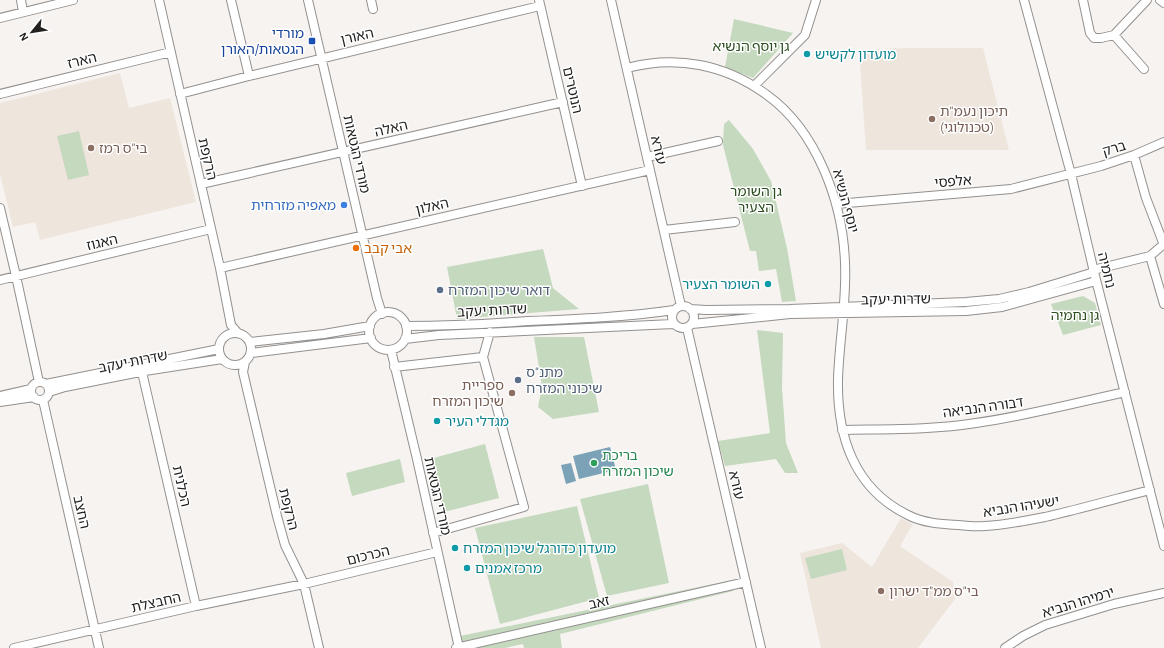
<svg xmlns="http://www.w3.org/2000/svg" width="1164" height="648" font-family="'Alegreya Sans','Noto Sans Hebrew',sans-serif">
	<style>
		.built { fill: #eee5dd }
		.green { fill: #c5d9be }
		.water { fill: #7ca2b7 }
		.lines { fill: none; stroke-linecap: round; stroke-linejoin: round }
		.minor-casing { stroke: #93908e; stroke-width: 10 }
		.minor { stroke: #fff; stroke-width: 8 }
		.transit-dot { fill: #1a4fb4; stroke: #fff; stroke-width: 1.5 }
		.culture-dot { fill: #0f9aa8; stroke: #fff; stroke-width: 1.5 }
		.education-dot { fill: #8d6e63; stroke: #fff; stroke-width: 1.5 }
		.shop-dot { fill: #3f7fe0; stroke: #fff; stroke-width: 1.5 }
		.food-dot { fill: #e8710a; stroke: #fff; stroke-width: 1.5 }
		.service-dot { fill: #5c6f8a; stroke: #fff; stroke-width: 1.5 }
		.leisure-dot { fill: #2e9e5b; stroke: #fff; stroke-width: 1.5 }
		.labels { text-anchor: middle; stroke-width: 3; stroke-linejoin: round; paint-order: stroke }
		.transit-label { font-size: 14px; fill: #164399; stroke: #fff; text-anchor: end }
		.street-label { font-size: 14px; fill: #222120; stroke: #fff }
		.park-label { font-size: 14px; fill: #2d4e20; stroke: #fff }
		.culture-label { font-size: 14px; fill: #0d838f; stroke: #fff; text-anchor: start }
		.education-label { font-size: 14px; fill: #785e54; stroke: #fff; text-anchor: start }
		.shop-label { font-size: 14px; fill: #366cbe; stroke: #fff; text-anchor: end }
		.food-label { font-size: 14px; fill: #c56008; stroke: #fff; text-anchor: start }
		.service-label { font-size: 14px; fill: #4e5e75; stroke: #fff; text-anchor: start }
		.leisure-label { font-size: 14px; fill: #27864d; stroke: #fff; text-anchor: start }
	</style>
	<rect width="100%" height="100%" fill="#f6f3f1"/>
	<path class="built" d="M909 48H983L1009 150H866L859 50Z
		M120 73 129 108 170 98 196 202 40 240 35 222 13 227 0 174V103Z
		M901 518 913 524 900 546 953 582 955 599 918 648H821L800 553 842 543 872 567Z"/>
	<path class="green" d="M734 19 793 33 753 78 725 67Z
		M729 120 753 149 771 181 787 248 796 301 782 302 776 269 759 271 756 251H750L723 145 724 124Z
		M79 131 89 175 68 180 57 136Z
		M543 249 553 288 579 309 457 319 447 267Z
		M1083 296 1095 303 1101 325 1063 335 1051 304Z
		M757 330 783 333 782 388 786 443 798 473H785L776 459 725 466 718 441 770 433Z
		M534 337H584L599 412 553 419 538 407 542 386Z
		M485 444 499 498 444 512 430 459Z
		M400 459 405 482 352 496 346 473Z
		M648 484 669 583 607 596 580 499Z
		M577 506 599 598 500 624 475 528Z
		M842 549 847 570 811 579 805 558Z
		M733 580V591L560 634 562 648H524L523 644 505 648H463L460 636Z"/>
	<path class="water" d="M610 447 616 470 579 479 573 456Z
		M571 463 576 481 566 484 561 465Z"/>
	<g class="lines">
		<g class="minor-casing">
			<path id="minor" d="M21 0 23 12
				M159 0 220 268 231 325 237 332
				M231 0 249 76
				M308 0 377 298 382 314
				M371 0 373 9
				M539 0 582 186
				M611 0 681 306
				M1024 0 1071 174 1094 272 1164 546
				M1083 0 1090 33 1094 38H1101L1114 35 1147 0
				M1160 0 1164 3
				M0 18 73 0
				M1114 35 1144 69
				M627 68C676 55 725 64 767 95 817 131 843 203 845 263 847 302 839 341 838 380 837 436 854 489 908 515 923 523 941 524 958 525 967 526 976 527 985 526 1005 525 1025 521 1045 517 1080 509 1115 499 1150 490
				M754 86 805 35 816 0
				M0 94 171 52
				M180 94 249 76 540 6
				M1134 155 1146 198 1164 245
				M647 157 718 141
				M201 184 563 102
				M836 204 1011 189 1101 166 1134 155 1164 142
				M0 208 16 276 39 382
				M664 230 735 222
				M1150 256 1164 304
				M220 268 650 170
				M1093 270 1150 256 1164 244
				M0 280 211 229
				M672 317a11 11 0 1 1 22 0a11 11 0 1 1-22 0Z
				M690 309 706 310 790 309 966 302 999 299 1029 292 1094 272
				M369 331a19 19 0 1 1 38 0a19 19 0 1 1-38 0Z
				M692 324 790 314 966 311 1002 307 1096 281
				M406 326C447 326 487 324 528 321 577 319 626 317 674 310
				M687 328 761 648
				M219 349a16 16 0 1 1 32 0a16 16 0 1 1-32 0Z
				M405 339 439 335 673 324
				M250 342 324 334 370 326
				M391 350 417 459 459 648
				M251 353 371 338
				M245 362 243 372 277 516 285 545 304 584 319 648
				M394 367 483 357
				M142 372 196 606
				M31 391a9 9 0 1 1 18 0a9 9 0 1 1-18 0Z
				M46 384 219 349
				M49 392 65 387 145 371 222 359
				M0 396 31 389
				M43 400 99 648
				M0 402 34 397
				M842 430C887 429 932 430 976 423 1026 416 1076 403 1125 392
				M433 533 524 507 483 357 490 332
				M14 648 196 606 304 584 437 552
				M456 648 746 582
				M1005 648 1023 636 1045 625 1114 604 1164 593"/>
		</g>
		<use href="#minor" class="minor"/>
	</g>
	<rect class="transit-dot" x="308" y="37" width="8" height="8" rx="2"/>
	<g class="culture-dot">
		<circle cx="807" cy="54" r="4"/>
		<circle cx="768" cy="284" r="4"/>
		<circle cx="437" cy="421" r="4"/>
		<circle cx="455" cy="548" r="4"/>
		<circle cx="467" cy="568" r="4"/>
	</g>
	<g class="education-dot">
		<circle cx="932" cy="119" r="4"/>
		<circle cx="91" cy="148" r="4"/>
		<circle cx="512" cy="393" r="4"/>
		<circle cx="881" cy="591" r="4"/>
	</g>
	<circle class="shop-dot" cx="344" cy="205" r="4"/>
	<circle class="food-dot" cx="356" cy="248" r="4"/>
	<g class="service-dot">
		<circle cx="440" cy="290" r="4"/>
		<circle cx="518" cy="380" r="4"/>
	</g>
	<circle class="leisure-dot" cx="594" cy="463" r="4"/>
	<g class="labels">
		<g class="transit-label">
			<text x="304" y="38">מורדי<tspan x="304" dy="16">הגטאות/האורן</tspan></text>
		</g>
		<g class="street-label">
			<text transform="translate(357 36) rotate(-13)" y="5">האורן</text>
			<text transform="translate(82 60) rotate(-14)" y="5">הארז</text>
			<text transform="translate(573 90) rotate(77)" y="5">הנוטרים</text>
			<text transform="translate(391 128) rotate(-13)" y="5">האלה</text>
			<text transform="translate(1114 148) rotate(-17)" y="5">ברק</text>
			<text transform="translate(659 150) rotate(77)" y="5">עזרא</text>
			<text transform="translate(357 154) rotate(77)" y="5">מורדי הגטאות</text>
			<text transform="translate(208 159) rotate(77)" y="5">הרקפת</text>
			<text transform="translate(953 181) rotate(-5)" y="5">אלפסי</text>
			<text transform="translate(846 201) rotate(75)" y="5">יוסף הנשיא</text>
			<text transform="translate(432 206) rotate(-13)" y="5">האלון</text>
			<text transform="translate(102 242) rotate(-13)" y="5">האגוז</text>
			<text transform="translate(1107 270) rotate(76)" y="5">נחמיה</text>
			<text transform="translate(896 299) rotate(-1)" y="5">שדרות יעקב</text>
			<text transform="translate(492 310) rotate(-3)" y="5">שדרות יעקב</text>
			<text transform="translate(133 361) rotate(-11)" y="5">שדרות יעקב</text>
			<text transform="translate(983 407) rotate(-8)" y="5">דבורה הנביאה</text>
			<text transform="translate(737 485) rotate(77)" y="5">עזרא</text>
			<text transform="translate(182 486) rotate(77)" y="5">הכלנית</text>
			<text transform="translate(438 496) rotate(77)" y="5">מורדי הגטאות</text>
			<text transform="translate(1021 506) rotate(-9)" y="5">ישעיהו הנביא</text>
			<text transform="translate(289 509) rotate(76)" y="5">הרקפת</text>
			<text transform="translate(82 512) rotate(77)" y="5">החצב</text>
			<text transform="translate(368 555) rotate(-14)" y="5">הכרכום</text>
			<text transform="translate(156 602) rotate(-13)" y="5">החבצלת</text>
			<text transform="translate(599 602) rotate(-13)" y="5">זאב</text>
			<text transform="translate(1078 602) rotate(-17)" y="5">ירמיהו הנביא</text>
		</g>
		<g class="park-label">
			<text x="751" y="51">גן יוסף הנשיא</text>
			<text x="756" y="196">גן השומר<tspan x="756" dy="16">הצעיר</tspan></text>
			<text x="1075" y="320">גן נחמיה</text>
		</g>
		<g class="culture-label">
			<text x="815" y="59">מועדון לקשיש</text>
			<text x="760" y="289" text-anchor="end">השומר הצעיר</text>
			<text x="445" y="426">מגדלי העיר</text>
			<text x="463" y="553">מועדון כדורגל שיכון המזרח</text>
			<text x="475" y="573">מרכז אמנים</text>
		</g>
		<g class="education-label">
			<text x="940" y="116">תיכון נעמ"ת<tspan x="940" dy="16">(טכנולוגי)</tspan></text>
			<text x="99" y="153">בי"ס רמז</text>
			<text x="504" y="390" text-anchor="end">ספריית<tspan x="504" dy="16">שיכון המזרח</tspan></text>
			<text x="889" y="596">בי"ס ממ"ד ישרון</text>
		</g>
		<g class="shop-label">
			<text x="336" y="210">מאפיה מזרחית</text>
		</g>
		<g class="food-label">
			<text x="364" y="253">אבי קבב</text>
		</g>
		<g class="service-label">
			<text x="448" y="295">דואר שיכון המזרח</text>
			<text x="526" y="377">מתנ"ס<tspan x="526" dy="16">שיכוני המזרח</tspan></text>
		</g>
		<g class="leisure-label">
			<text x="602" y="460">בריכת<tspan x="602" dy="16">שיכון המזרח</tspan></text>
		</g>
	</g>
	<g transform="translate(32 32) rotate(240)" stroke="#ffffff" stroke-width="3" paint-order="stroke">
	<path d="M0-3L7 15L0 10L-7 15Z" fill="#222120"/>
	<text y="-6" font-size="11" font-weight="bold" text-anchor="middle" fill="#222120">N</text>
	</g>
</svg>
